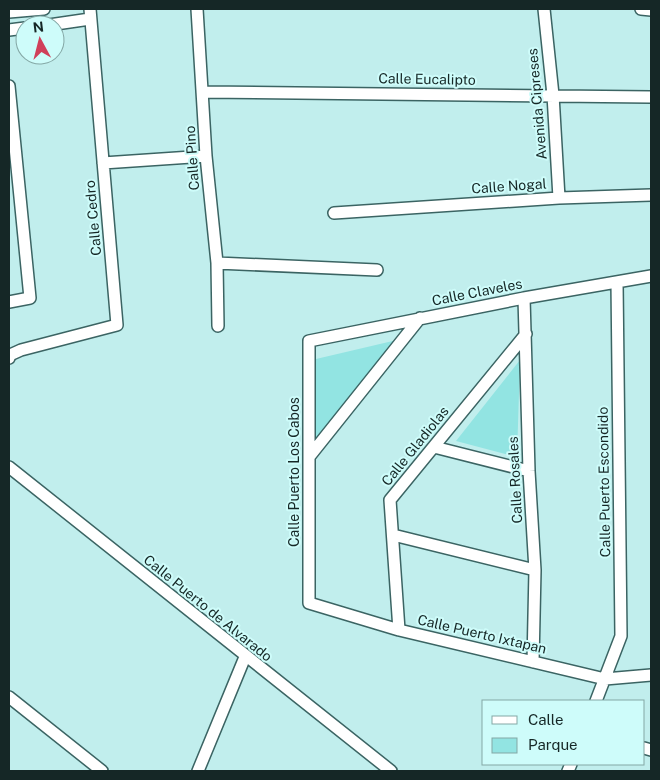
<svg xmlns="http://www.w3.org/2000/svg" width="660" height="780" font-family="'Public Sans',sans-serif">
	<style>
		.green { fill: #92e4e2 }
		.lines { fill: none; stroke-linecap: round; stroke-linejoin: round }
		.street-casing { stroke: #3b6463; stroke-width: 14 }
		.street { stroke: #fff; stroke-width: 11 }
		.labels { text-anchor: middle; stroke-width: 4; stroke-linejoin: round; paint-order: stroke }
		.street-label { font-size: 14px; fill: #152726; stroke: #cefcfa }
	</style>
	<rect width="100%" height="100%" fill="#c1eeed"/>
	<path class="green" d="M397 340 314 444 316 359Z
		M520 360 517 457 456 441Z"/>
	<g class="lines">
		<g class="street-casing">
			<path id="street" d="M197 9 206 156 217 263 218 326
				M544 9 553 95 559 198
				M641 9 651 10
				M9 12 44 9
				M49 25 90 19
				M9 30 25 28
				M9 86 30 298 9 302
				M202 92 651 97
				M103 163 206 156
				M334 213 559 198 651 195
				M217 263 377 270
				M651 276 524 298 309 341V603L399 630 605 679 651 675
				M524 298 529 471 535 570 533 662
				M9 358 10 355 21 350 117 325 90 9
				M434 447 529 471
				M309 457 420 318
				M9 467 391 771
				M393 535 535 570
				M399 630 390 500 526 334
				M9 697 102 771
				M596 701 621 636 617 282
				M644 748 651 750
				M198 771 245 657
				M568 771 571 764"/>
		</g>
		<use href="#street" class="street"/>
	</g>
	<g class="labels">
		<g class="street-label">
			<text transform="translate(427 79) rotate(1)" y="5">Calle Eucalipto</text>
			<text transform="translate(537 104) rotate(-95)" y="5">Avenida Cipreses</text>
			<text transform="translate(192 158) rotate(-94)" y="5">Calle Pino</text>
			<text transform="translate(509 186) rotate(-4)" y="5">Calle Nogal</text>
			<text transform="translate(93 218) rotate(-95)" y="5">Calle Cedro</text>
			<text transform="translate(477 292) rotate(-11)" y="5">Calle Claveles</text>
			<text transform="translate(415 446) rotate(-51)" y="5">Calle Gladiolas</text>
			<text transform="translate(294 472) rotate(-90)" y="5">Calle Puerto Los Cabos</text>
			<text transform="translate(515 480) rotate(-93)" y="5">Calle Rosales</text>
			<text transform="translate(604 482) rotate(-91)" y="5">Calle Puerto Escondido</text>
			<text transform="translate(208 608) rotate(39)" y="5">Calle Puerto de Alvarado</text>
			<text transform="translate(482 634) rotate(13)" y="5">Calle Puerto Ixtapan</text>
		</g>
	</g>
	<rect width="660" height="780" fill="none" stroke="#152726" stroke-width="20"/>
	<rect x="482" y="700" width="162" height="65" fill="#cefcfa" stroke="#84a7a5"/>
	<rect x="492" y="716" width="25" height="8" fill="#ffffff" stroke="#84a7a5"/>
	<text x="528" y="725" font-size="15" fill="#152726">Calle</text>
	<rect x="492" y="738" width="25" height="15" fill="#92e4e2" stroke="#84a7a5"/>
	<text x="528" y="750" font-size="15" fill="#152726">Parque</text>
	<g transform="translate(40 40) rotate(353)"><circle r="24" fill="#cefcfa" stroke="#84a7a5"/>
	<path d="M0-4L9 19L0 12L-9 19Z" fill="#d0405a"/>
	<text y="-8" font-size="14" font-weight="bold" text-anchor="middle" fill="#152726">N</text>
	</g>
</svg>
